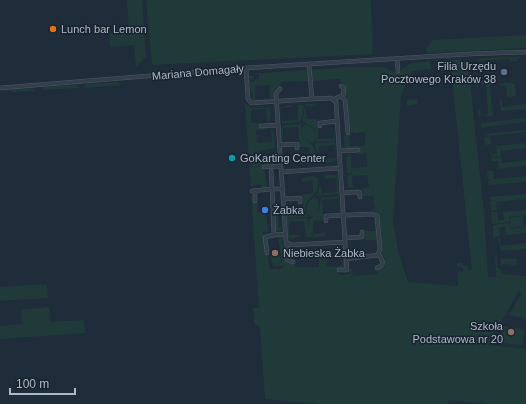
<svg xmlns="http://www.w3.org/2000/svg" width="526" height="404" font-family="Arial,sans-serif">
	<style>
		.green { fill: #203a3a }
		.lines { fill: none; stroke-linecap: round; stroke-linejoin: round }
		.street-casing { stroke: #4d5964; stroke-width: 4.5 }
		.street { stroke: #323e4a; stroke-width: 3.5 }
		.food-dot { fill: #e8710a; stroke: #18232e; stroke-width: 1.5 }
		.service-dot { fill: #5c6f8a; stroke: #18232e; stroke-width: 1.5 }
		.culture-dot { fill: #0f9aa8; stroke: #18232e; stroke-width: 1.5 }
		.shop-dot { fill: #3f7fe0; stroke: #18232e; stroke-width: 1.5 }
		.education-dot { fill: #8d6e63; stroke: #18232e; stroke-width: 1.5 }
		.labels { text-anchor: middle; stroke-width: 3; stroke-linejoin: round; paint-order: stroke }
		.poi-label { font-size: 11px; fill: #acb9c6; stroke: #18232e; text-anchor: start }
		.street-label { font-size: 11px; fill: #acb9c6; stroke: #18232e }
	</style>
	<rect width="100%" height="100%" fill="#1f2c39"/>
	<path class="green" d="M127 0H142L146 57 136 67 134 45 110 47 109 33 129 32Z
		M146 0H371L373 54 152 65Z
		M526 35V48L428 53 426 49 433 40Z
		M526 57 517 58V61L511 62 510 59 487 60 476 62 477 66 474 65 480 58Z
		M460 59 468 63 484 212 488 277 501 278 496 277V272L500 271H496L495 255H497V267L502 271V274L526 276V319L509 315 522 293 518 292 488 345 526 349V404H489L449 400 448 404H318L265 399 260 328 254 322 253 308H259L251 192 253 201H257L258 213H266L268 232 263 231V235L270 269H283L278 237 283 238 282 243 284 244 285 262 288 264H295V267H319V254H308V251L318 250 326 252 327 267 342 266 343 257 345 259V266L338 271V275L350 274V269H352L353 276 377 274 378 270 383 268 386 264 382 252 379 216 373 210H363L375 209 373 196H362L361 189 369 188 367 175 352 176 353 188 348 187 347 176 352 174V170L351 174 347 173 346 156 351 155V168L367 167 366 153 358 155 357 153 344 154 359 151 358 148 345 149 344 136 349 134 350 146H365V132L355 133 350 131 345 86 341 83 340 79 313 81 311 70 346 67H384L395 72 402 71V69L411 63 430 61 431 69 412 71 401 95 393 222 399 255 408 282 458 286 457 273 463 271V268L457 267V263H462L463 266H467L468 270H472L451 70 437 71 436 61Z
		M304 70H307L308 81 281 82 280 86 274 89V98H270V85L255 86V99H267L253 100 251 98H253L252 91 251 90 250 83 248 81V76H253V81L251 78 248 79 249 81 254 82V80L259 79V74H248Z
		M475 80H495V84L490 85 493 116H479L478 109H480L481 116 488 115 486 84H478V87H476Z
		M117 82 121 85 83 88 87 84Z
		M506 82 515 84 516 96 507 97 506 86 498 85Z
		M76 85 80 88 40 90 44 87Z
		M31 88 35 91 14 92 8 89Z
		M418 99V104L407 106 406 100Z
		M500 100H502V107L526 104V109L501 111Z
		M245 103 251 108H271L270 121H267L266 109 251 110V123H263L260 124 261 128H267V129L256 130 257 143 272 142 271 130 274 132 275 148 259 151 260 164 276 163 275 151 277 152V163L264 165 267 188H262V185H252L251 189Z
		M305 104H317L314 107 305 106 307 119H318V139L334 138V126L335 141 316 142 315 129 303 121Z
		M291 105 293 107 281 108 282 121 298 120V105H304L301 122 282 124 280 107Z
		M526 118V122L483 127 482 130 481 123Z
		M302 124C299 134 302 137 310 143 314 146 317 156 317 161L312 164H300V161L312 160 309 147H299L298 127 283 128V140L282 139V125Z
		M306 124 314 129 316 136 314 142H309L303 137 301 129Z
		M526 130V132L490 136 491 144 485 145 484 137 490 136 484 134Z
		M335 142 336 161 324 163V159L336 158 334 145 319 146 318 155 315 145 318 143Z
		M525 143 526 148 500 151 501 156 491 157 490 146 492 154 497 153 496 146Z
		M501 157 502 163 526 160V166L499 169 498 161H492L493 170 491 158Z
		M487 171H493L494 179 526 176V182L489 185 488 181 494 180H488Z
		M326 175H337L339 194 317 195 320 184 322 193 337 192 336 178 325 179Z
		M313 176 318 178C319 192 313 193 306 204L305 211 308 217 287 218V203L288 215 304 214 302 194 313 193V180L303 182 301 178Z
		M526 194V199L496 202 497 210 491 211 490 201 495 200H490V197Z
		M339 196 338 211V199L322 200 324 220 313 221V234L325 233V236L314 237 310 229 309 220 319 210 321 198Z
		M313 198 318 199C320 207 319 213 311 217L308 215C305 207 307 202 313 198Z
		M526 210V215L509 217 510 222 492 224 491 212H497L498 220H504L503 212Z
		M275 211H278L279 227H282L280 231H276Z
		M523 216 524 226 511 228 510 218Z
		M307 218 313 238 306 237 304 221 289 222V235H301V237L288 239 287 219Z
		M376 218 379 249 378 253 376 240H365L364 231H375L374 219Z
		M510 223 511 229 526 227V233L505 235V227H499L500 236 493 237V225Z
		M498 238H500L501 246 526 243V249L501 251Z
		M279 250 282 266H273L270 253Z
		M303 251 304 255H292L293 260 289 259 288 252Z
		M501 255V258L517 259 516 265 503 264 501 267Z
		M47 284 48 298 0 301V287Z
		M49 307 50 322 84 320 85 333 0 339V326L22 324 21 310Z
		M502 326 524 329 523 345 500 343Z"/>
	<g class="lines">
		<g class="street-casing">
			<path id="street" d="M397 58 398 71
				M246 68 248 99 251 103 312 99
				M341 86 344 88 343 97
				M0 88 246 68 469 54 526 52
				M280 89 276 93 286 242 291 245 345 242 336 102 331 98 312 99 309 64
				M334 99 341 96 345 100 348 133
				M261 126 278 125
				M320 126V123L337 121
				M279 145 297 144V148
				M339 151 358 150
				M264 167 281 166
				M281 172 340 168
				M282 189H272L274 235 285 234
				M255 190V201
				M252 191 272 189 271 171
				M342 193 359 192 360 197
				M283 199 300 198V202
				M326 221V216L372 214 377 216 380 249 378 255 346 259 345 242
				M345 238 362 237V232
				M287 244V260L293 262
				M267 253 265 237 274 235
				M377 268 381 266 383 263 379 254
				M339 270H347L346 259"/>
		</g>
		<use href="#street" class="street"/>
	</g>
	<circle class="food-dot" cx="53" cy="29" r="4"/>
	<circle class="service-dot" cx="504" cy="72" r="4"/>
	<circle class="culture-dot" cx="232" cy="158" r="4"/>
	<circle class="shop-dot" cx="265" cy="210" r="4"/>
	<g class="education-dot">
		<circle cx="275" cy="253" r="4"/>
		<circle cx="511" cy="332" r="4"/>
	</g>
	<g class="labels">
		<g class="poi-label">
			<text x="61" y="33">Lunch bar Lemon</text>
			<text x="496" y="70" text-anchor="end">Filia Urzędu<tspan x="496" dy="13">Pocztowego Kraków 38</tspan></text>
			<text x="240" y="162">GoKarting Center</text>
			<text x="273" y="214">Żabka</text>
			<text x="283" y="257">Niebieska Żabka</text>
			<text x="503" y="330" text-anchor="end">Szkoła<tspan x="503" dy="13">Podstawowa nr 20</tspan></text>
		</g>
		<g class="street-label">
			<text transform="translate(198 72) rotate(-5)" y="4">Mariana Domagały</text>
		</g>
	</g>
	<path d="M10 388v6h65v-6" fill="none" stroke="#acb9c6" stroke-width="2"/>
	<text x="16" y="388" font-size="12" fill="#acb9c6" stroke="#18232e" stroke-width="3" paint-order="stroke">100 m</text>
</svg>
